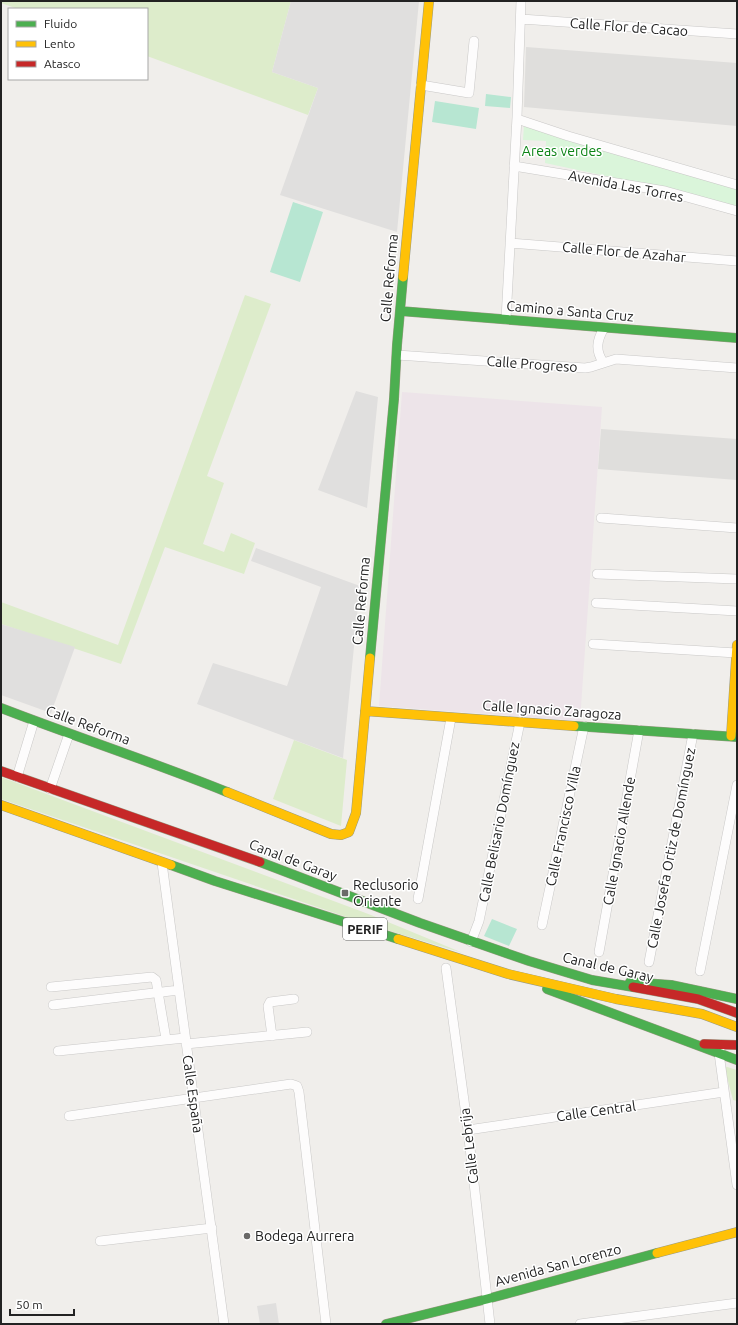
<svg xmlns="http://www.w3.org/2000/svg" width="738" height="1325" font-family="Ubuntu,sans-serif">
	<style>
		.residential { fill: #dfdedc }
		.industrial { fill: #ede4e9 }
		.grass { fill: #ddeccb }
		.park { fill: #daf5da }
		.pitch { fill: #b7e6d2 }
		.parking { fill: #e0dfde }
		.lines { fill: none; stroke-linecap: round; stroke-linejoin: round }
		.street-casing { stroke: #c9c8c7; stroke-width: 10 }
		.fast-casing { stroke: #999a82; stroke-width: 10 }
		.slow-casing { stroke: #999a82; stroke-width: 10 }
		.jam-casing { stroke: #999a82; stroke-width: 10 }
		.street { stroke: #fdfcfc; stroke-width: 9 }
		.fast { stroke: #4caf50; stroke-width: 9 }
		.slow { stroke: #ffc107; stroke-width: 9 }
		.jam { stroke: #c62828; stroke-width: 9 }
		.poi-dot { fill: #6a6968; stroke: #fff; stroke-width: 1.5 }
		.labels { text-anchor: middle; stroke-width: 3; stroke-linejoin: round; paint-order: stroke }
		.shield { fill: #fff; stroke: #646464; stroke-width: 1 }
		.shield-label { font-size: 13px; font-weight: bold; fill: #222 }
		.street-label { font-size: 14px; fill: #222; stroke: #fff }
		.park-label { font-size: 14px; fill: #0c8416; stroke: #fff }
		.poi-label { font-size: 14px; fill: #222; stroke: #fff; text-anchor: start }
	</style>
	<rect width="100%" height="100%" fill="#f0eeeb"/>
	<path class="residential" d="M526 47 737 63V126L524 107Z
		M601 429 737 439V480L598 469Z"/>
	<path class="industrial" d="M402 392 602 407 580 721 379 706Z"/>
	<path class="grass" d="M1 1H291L272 72 318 88 308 115 147 56V9H18L1 3Z
		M245 295 271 304 207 476 224 483 203 544 224 552 231 533 255 543 244 574 165 547 121 664 1 624V602L118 645Z
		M294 740 347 760 341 826 273 799Z
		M1 777 371 915 463 953 367 924 1 799Z
		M724 1066 737 1070V1101L733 1100Z"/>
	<path class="park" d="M524 124 737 189V207L653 186 545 163 546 141 523 140Z"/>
	<path class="pitch" d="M486 94 511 97 510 108 485 106Z
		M435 101 479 108 476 129 432 122Z
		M293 202 323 212 300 282 270 272Z
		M492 919 517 929 509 946 484 936Z"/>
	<path class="parking" d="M291 1H419L397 232 280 195 318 88 272 72Z
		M356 391 378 397 367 508 318 490Z
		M256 548 360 586 343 758 197 704 213 663 287 686 321 587 251 561Z
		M1 624 75 647 51 713 1 695Z
		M276 1303 279 1324H260L257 1306Z"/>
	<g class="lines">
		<g class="street-casing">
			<path id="street" d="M521 19 737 34
				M421 85 469 93 474 41
				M517 119 568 136 737 185
				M514 166 665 191 737 211
				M510 243 737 261
				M506 319 517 117 521 1
				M397 355 585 368 591 367 616 359 737 368
				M603 362C595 350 597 340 604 328
				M601 518 737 528
				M597 574 737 579
				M596 603 737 611
				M593 644 736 653
				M17 777 34 721
				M50 789 69 734
				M162 863 224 1324
				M418 899 451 718
				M542 925 584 726
				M471 942 479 921 520 722
				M599 952 639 730
				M649 962 693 734
				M446 968 468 1130 490 1324
				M700 971 737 785
				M51 987 152 977 156 980 166 1039
				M53 1005 179 990
				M272 1036 268 1006 270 1002 294 999
				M186 1044 307 1032
				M720 1049 719 1053 737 1185
				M58 1051 185 1038
				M69 1116 291 1084 297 1086 299 1092 326 1324
				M468 1130 724 1092
				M100 1241 212 1228
				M580 1324 737 1303"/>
		</g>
		<g class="fast-casing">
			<path id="fast" d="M400 311 737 338
				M370 658 394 399 397 345 403 277
				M1 708C76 737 153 762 227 792
				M574 726 737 737
				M260 862 420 923 529 961 592 980 633 987
				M171 865 215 881 398 939
				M630 982 671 985 737 999
				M547 989 737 1060
				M386 1324 487 1299 657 1253"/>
		</g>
		<g class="slow-casing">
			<path id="slow" d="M403 277 429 1
				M365 711 574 726
				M731 736 737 645
				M227 792 331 834 341 835 349 832 356 813 370 658
				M1 805 171 865
				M398 939 508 974 616 999 702 1014 737 1027
				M657 1253 737 1232"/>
		</g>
		<g class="jam-casing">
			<path id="jam" d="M1 771 260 862
				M633 987 698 999 737 1013
				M704 1044 737 1045"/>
		</g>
		<use href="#street" class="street"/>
		<use href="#fast" class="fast"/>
		<use href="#slow" class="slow"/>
		<use href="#jam" class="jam"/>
	</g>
	<g class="poi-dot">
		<rect x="341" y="889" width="8" height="8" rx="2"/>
		<circle cx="247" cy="1236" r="4"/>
	</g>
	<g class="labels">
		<rect class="shield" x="343" y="918" width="44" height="22" rx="3"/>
		<g class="shield-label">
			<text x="365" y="934">PERIF</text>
		</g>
		<g class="street-label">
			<text transform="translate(629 27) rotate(4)" y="5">Calle Flor de Cacao</text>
			<text transform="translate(626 186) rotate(11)" y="5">Avenida Las Torres</text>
			<text transform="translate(624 252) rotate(5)" y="5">Calle Flor de Azahar</text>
			<text transform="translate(389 278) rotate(-85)" y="5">Calle Reforma</text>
			<text transform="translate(570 311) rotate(5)" y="5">Camino a Santa Cruz</text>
			<text transform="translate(532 364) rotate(4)" y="5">Calle Progreso</text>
			<text transform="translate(361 601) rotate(-85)" y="5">Calle Reforma</text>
			<text transform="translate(552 710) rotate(4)" y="5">Calle Ignacio Zaragoza</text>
			<text transform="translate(88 725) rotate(20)" y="5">Calle Reforma</text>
			<text transform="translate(499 822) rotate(-79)" y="5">Calle Belisario Domínguez</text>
			<text transform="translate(563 826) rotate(-78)" y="5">Calle Francisco Villa</text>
			<text transform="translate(619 841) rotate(-80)" y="5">Calle Ignacio Allende</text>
			<text transform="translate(671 848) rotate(-79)" y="5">Calle Josefa Ortiz de Domínguez</text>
			<text transform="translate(293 860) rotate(21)" y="5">Canal de Garay</text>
			<text transform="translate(608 967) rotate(13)" y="5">Canal de Garay</text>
			<text transform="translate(193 1094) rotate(82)" y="5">Calle España</text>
			<text transform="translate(596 1111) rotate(-8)" y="5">Calle Central</text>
			<text transform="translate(469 1146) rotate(-97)" y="5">Calle Lebrija</text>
			<text transform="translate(558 1265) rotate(-15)" y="5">Avenida San Lorenzo</text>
		</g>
		<g class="park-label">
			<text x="562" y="156">Areas verdes</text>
		</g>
		<g class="poi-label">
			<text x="353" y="890">Reclusorio<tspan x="353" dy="16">Oriente</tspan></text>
			<text x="255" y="1241">Bodega Aurrera</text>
		</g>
	</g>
	<rect width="738" height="1325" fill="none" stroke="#222222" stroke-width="4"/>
	<rect x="8" y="8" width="140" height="72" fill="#ffffff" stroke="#a7a7a7"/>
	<rect x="16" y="21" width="20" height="6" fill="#4caf50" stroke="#a7a7a7"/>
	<text x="44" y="28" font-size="12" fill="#222222">Fluido</text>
	<rect x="16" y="41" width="20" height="6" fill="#ffc107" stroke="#a7a7a7"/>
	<text x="44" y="48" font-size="12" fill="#222222">Lento</text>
	<rect x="16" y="61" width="20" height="6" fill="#c62828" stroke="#a7a7a7"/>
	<text x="44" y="68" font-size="12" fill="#222222">Atasco</text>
	<path d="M10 1309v6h64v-6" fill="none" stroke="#222222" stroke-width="2"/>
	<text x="16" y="1309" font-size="12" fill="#222222" stroke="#ffffff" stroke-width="3" paint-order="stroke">50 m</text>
</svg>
